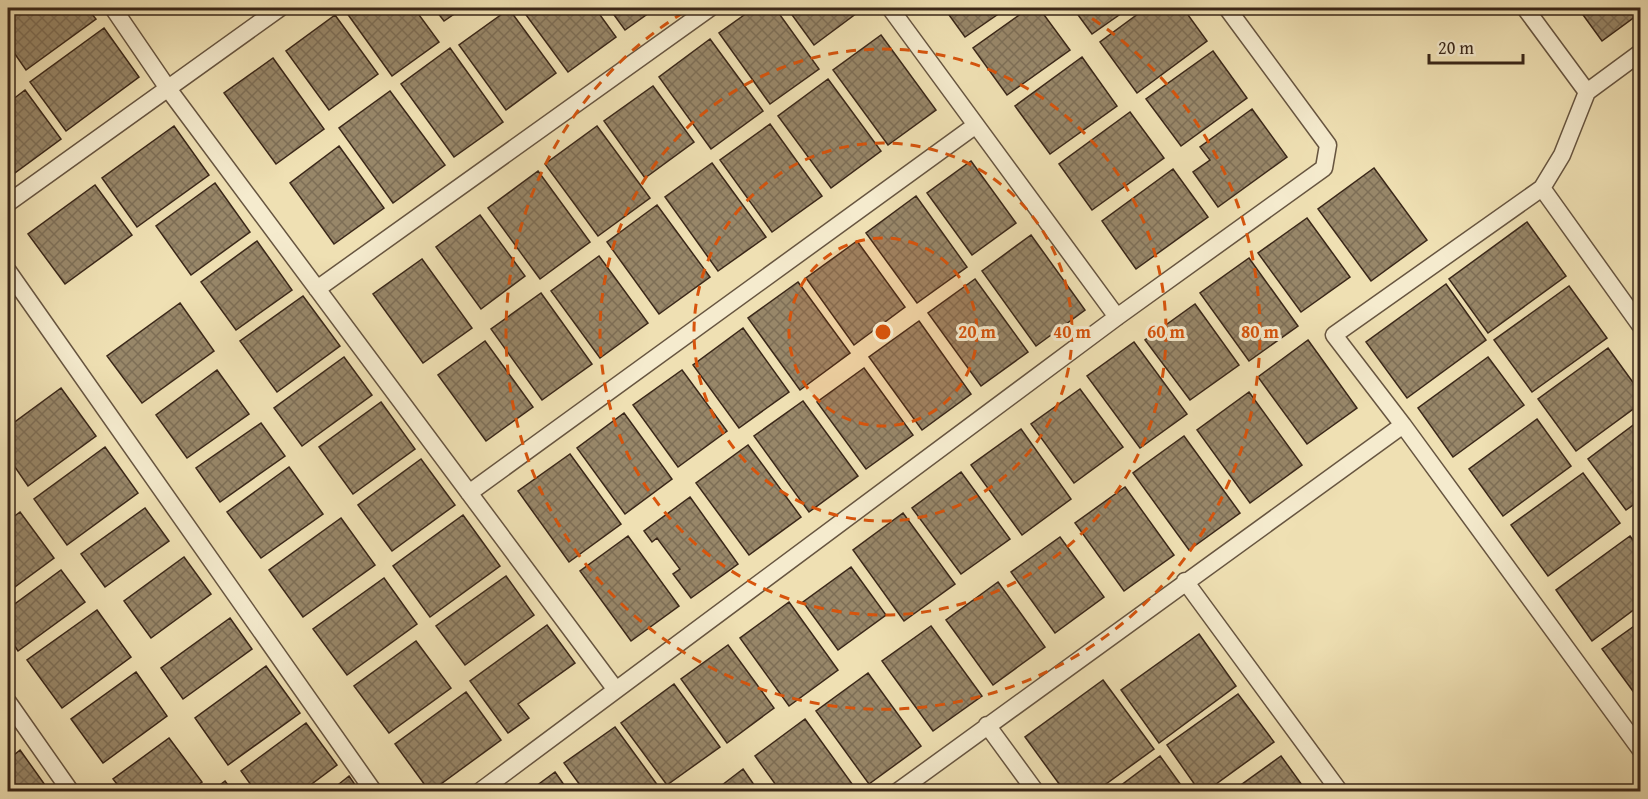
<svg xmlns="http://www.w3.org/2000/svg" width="1648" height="799" font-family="'Gentium Book Plus',serif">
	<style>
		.building { fill: url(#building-cross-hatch); stroke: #3a2719; stroke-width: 1.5 }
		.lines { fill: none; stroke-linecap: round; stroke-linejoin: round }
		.lane-casing { stroke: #675540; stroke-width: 19 }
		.lane { stroke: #f5ebce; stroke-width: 16 }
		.ring { fill: none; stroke: #d7540d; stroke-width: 3; stroke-dasharray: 10 8 }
		.centre { fill: #d7540d; stroke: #f5ebce; stroke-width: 3 }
		.ring-label { font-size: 18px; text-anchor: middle; font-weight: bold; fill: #d7540d; stroke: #f5ebce; stroke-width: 6; stroke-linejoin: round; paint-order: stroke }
	</style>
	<defs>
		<pattern id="building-cross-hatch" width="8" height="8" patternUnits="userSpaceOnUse" patternTransform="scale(1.5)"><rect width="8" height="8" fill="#988769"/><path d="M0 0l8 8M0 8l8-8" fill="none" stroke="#7d6e56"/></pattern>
	</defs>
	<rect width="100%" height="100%" fill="#efe0b3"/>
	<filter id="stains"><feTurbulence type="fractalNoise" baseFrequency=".00333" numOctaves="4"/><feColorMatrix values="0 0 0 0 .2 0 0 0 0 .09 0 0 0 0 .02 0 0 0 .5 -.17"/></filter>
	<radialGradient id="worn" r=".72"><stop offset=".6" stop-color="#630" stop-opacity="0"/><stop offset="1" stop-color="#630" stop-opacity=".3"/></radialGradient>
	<path class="building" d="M10 8H87L96 19 26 70 8 44V10Z
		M345 8H414L439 42 392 76 344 9Z
		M434 8H463L444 21Z
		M521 8H595L616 37 568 72Z
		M609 8H656L625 30Z
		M754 8H775L819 69 770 104 719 33Z
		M787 8H860L861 10 814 45Z
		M944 8H1007L965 37Z
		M1029 8H1039L1070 50 1007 95 973 48Z
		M1073 8H1129L1092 34Z
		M1146 8H1183L1207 41 1137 93 1100 42Z
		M1578 8H1640V13L1602 41Z
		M509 9 556 73 506 110 459 45Z
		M335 15 378 74 329 110 286 51Z
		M104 28 139 77 66 131 30 82Z
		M881 35 936 110 888 145 833 70Z
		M710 39 763 111 711 149 659 77Z
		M450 48 503 122 454 157 401 84Z
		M1213 51 1247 98 1181 146 1146 99Z
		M1082 57 1117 106 1050 154 1015 106Z
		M273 58 324 129 276 164 224 93Z
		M828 79 881 151 831 188 778 116Z
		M653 86 694 142 645 178 604 121Z
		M25 90 61 139 8 178V103Z
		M390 91 445 165 393 203 339 128Z
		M1252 109 1287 157 1218 207 1193 172 1210 160 1200 147Z
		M1130 112 1164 158 1092 210 1059 164Z
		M770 124 822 196 772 232 720 160Z
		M174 126 209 175 137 227 102 178Z
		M597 126 650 198 598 236 545 164Z
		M339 146 384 208 334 244 290 183Z
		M971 161 1016 223 972 255 927 193Z
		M712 163 766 237 718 271 665 197Z
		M1374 168 1427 240 1371 281 1318 209Z
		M1173 169 1208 217 1136 269 1102 221Z
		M538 171 590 242 540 279 488 208Z
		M215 183 250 232 191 275 156 226Z
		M95 185 132 235 65 284 28 234Z
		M916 196 967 267 917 303 866 233Z
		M657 205 710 277 659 314 607 242Z
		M480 215 525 276 481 309 436 247Z
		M1307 218 1350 277 1301 312 1258 253Z
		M1527 222 1566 276 1488 333 1449 279Z
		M1031 235 1085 310 1036 346 982 271Z
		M257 241 292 290 236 330 201 282Z
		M857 241 905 307 854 345 806 278Z
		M599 256 648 323 600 358 551 291Z
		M1249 258 1298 326 1249 361 1200 293Z
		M422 259 472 328 423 363 373 294Z
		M975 279 1028 352 981 386 928 313Z
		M798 282 850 353 800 390 748 318Z
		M1446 284 1486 340 1407 398 1366 342Z
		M1569 286 1607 338 1532 392 1494 340Z
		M541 293 592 364 542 400 491 329Z
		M303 296 340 346 277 392 240 341Z
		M180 303 214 351 142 403 107 356Z
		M1195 304 1239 365 1190 400 1145 340Z
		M919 321 971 394 922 430 869 357Z
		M743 328 789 392 739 428 693 365Z
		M1308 340 1357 408 1307 444 1258 377Z
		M485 341 533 407 486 441 438 375Z
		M1134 342 1187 414 1140 448 1087 376Z
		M1608 348 1640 392V404L1576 451 1538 399Z
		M344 357 372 395 302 446 274 408Z
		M1488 357 1524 405 1453 457 1418 408Z
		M864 368 913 435 866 469 817 402Z
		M217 370 249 414 187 458 156 415Z
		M682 370 727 431 678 467 633 405Z
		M61 388 96 436 28 486 8 457V427Z
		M1080 389 1123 447 1074 483 1031 424Z
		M1249 392 1302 465 1250 503 1197 430Z
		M803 401 858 476 809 512 754 436Z
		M381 402 415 449 353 494 319 447Z
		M624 413 672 479 625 514 577 448Z
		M1537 419 1571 466 1503 516 1469 469Z
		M1640 420V500L1626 510 1588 459Z
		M261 423 285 456 220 502 196 468Z
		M1021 429 1071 499 1022 535 971 465Z
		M1184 436 1240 513 1189 550 1133 473Z
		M748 445 801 517 749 555 696 483Z
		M105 447 138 493 67 545 34 499Z
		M570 454 621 524 569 562 518 491Z
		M421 459 455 505 392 551 358 505Z
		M289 467 323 514 261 558 227 512Z
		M961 472 1010 539 961 574 912 508Z
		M1583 473 1620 523 1548 576 1511 525Z
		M1125 487 1174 555 1124 591 1075 523Z
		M690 497 738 564 691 598 673 574 680 569 657 538 652 542 644 531Z
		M145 508 169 541 105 587 81 554Z
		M20 512 54 558 8 592V521Z
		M903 513 955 584 904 621 853 550Z
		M463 515 500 566 430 617 393 566Z
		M341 518 375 565 303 617 269 570Z
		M628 536 679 606 631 641 580 571Z
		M1630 536 1640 550V605L1592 641 1556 590Z
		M1060 537 1104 597 1055 633 1011 572Z
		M184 557 211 594 151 638 124 601Z
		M851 567 886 615 838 650 803 602Z
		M61 570 85 602 18 651 8 636V609Z
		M506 576 534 615 465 665 436 626Z
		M384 578 417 624 347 675 313 629Z
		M998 582 1045 647 993 685 946 620Z
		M789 602 838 670 789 706 740 638Z
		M97 610 131 657 62 708 27 660Z
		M230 618 252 649 183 699 161 668Z
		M1640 622V697L1638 698 1602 649Z
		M547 625 575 663 518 704 529 718 508 733 470 681Z
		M931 626 982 696 933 731 882 661Z
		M1199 634 1236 686 1159 743 1121 690Z
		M416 641 451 688 389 733 354 686Z
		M728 645 774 708 727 743 681 679Z
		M266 666 300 713 228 765 195 718Z
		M136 672 167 716 103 763 71 719Z
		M868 673 921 746 869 784 816 711Z
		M1103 680 1154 749 1095 792H1065L1025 737Z
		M674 684 720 747 667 785 621 723Z
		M466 692 501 740 430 792 395 744Z
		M1238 694 1274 742 1205 792H1200L1167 745Z
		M805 719 855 788 850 792H781L755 756Z
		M306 723 337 765 301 792H256L241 771Z
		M615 727 661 790 659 792H585L564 763Z
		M169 738 202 782 189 792H123L113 779Z
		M20 750 50 792H8V760Z
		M1160 756 1186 792H1112Z
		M1281 756 1307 792H1231Z
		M743 769 759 792H713Z
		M555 772 569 792H528Z
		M349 776 360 792H329Z
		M225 781 233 792H211Z"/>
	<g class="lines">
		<g class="lane-casing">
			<path id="lane" d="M113 8 169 90 616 690
				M890 8 1117 317
				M1525 8 1587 92
				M1542 188 1640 325
				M8 203 280 8
				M8 271 374 792
				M317 289 710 8
				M1403 425 1640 749
				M469 493 976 125
				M1185 581 1340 792
				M8 702 71 792
				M987 725 1036 792
				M479 792 1117 317 1324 168 1328 145 1227 8
				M897 792 1403 425 1334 335 1542 188 1562 155 1587 92 1640 53"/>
		</g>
		<use href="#lane" class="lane"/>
	</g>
	<circle cx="883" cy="332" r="94" fill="#d7540d" fill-opacity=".12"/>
	<g class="ring">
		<circle cx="883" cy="332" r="94"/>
		<circle cx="883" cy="332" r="189"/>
		<circle cx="883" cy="332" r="283"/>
		<path d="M1077 9A377 377 0 1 1 689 9"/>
	</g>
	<circle cx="883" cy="332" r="9" class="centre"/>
	<g class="ring-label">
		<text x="977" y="338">20 m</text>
		<text x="1072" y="338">40 m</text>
		<text x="1166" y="338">60 m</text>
		<text x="1260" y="338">80 m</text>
	</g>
	<rect width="1648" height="799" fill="none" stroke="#efe0b3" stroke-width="30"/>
	<rect x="9" y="9" width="1630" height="781" fill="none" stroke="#3a2719" stroke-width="3"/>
	<rect x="15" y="15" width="1618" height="769" fill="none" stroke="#3a2719" stroke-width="1.5"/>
	<path d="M1429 54v9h94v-9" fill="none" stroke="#3a2719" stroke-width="3"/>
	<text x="1438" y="54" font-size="18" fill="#3a2719" stroke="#f5ebce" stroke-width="4.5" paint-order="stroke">20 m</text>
	<rect width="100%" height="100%" filter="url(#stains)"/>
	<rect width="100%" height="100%" fill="url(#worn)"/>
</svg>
